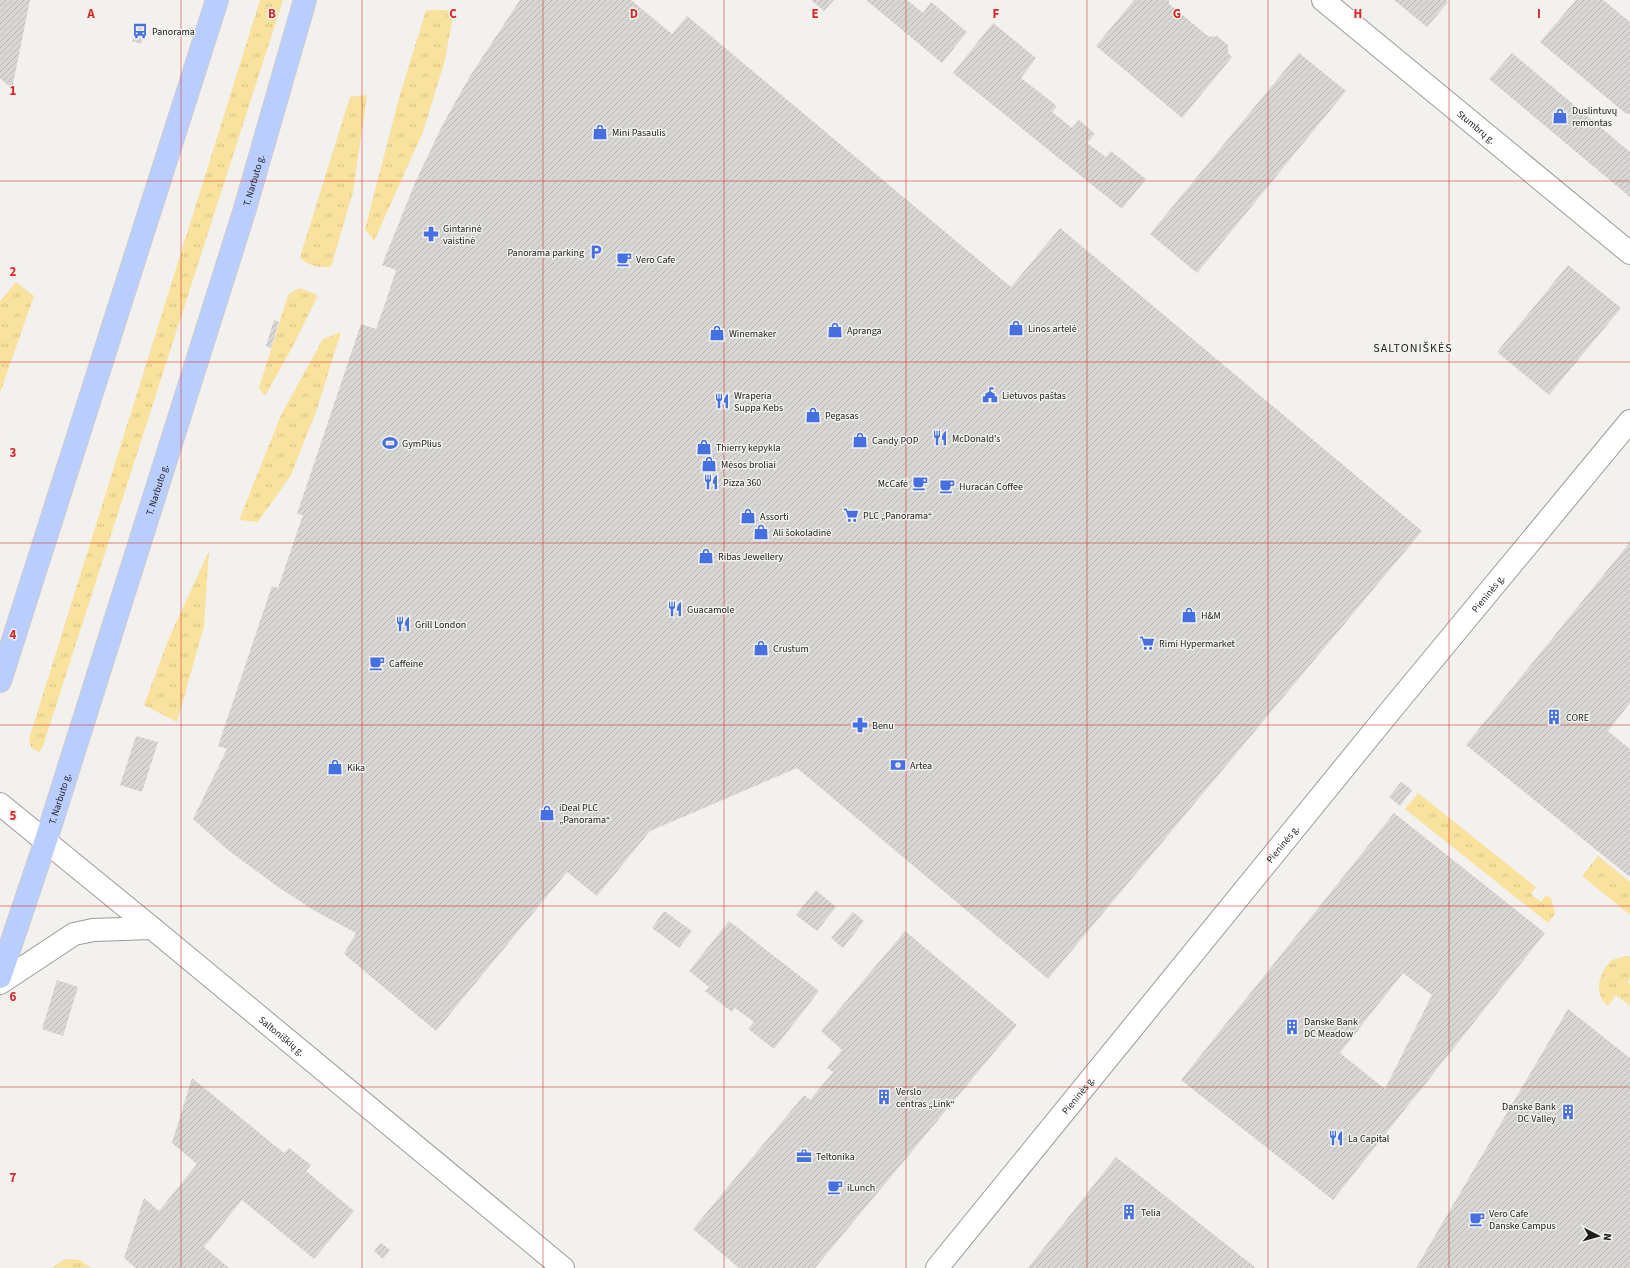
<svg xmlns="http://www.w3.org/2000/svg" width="1630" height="1268" font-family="'Source Sans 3',sans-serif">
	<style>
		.grass { fill: url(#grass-tufts) }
		.building { fill: url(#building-hatch); fill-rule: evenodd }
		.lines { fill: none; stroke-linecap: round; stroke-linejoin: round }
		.minor-casing { stroke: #9c9b99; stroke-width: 24 }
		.major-casing { stroke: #cecdcd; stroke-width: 24 }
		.minor { stroke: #fff; stroke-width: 22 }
		.major { stroke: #b9cefe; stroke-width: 22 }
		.grid { fill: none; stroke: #d62828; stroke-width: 1; stroke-opacity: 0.55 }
		.labels { text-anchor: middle; stroke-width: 3; stroke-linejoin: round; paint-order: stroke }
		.poi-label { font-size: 10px; fill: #1e1d1c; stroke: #f2f1ee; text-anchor: start }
		.street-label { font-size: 10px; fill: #1e1d1c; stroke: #f2f1ee }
		.quarter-label { font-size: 12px; letter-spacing: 1px; fill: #1e1d1c; stroke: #f2f1ee }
		.grid-label { font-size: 13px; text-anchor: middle; font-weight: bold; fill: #d62828; stroke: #f2f1ee; stroke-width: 3; stroke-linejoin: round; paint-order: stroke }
	</style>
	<defs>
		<pattern id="grass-tufts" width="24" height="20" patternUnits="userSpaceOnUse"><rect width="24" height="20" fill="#f9e29e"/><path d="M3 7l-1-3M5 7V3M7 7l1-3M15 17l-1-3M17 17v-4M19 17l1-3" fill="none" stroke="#d5c188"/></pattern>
		<pattern id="building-hatch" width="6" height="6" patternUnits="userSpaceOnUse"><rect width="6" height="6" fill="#d8d7d4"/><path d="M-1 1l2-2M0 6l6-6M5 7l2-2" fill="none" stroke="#b9b8b5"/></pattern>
	</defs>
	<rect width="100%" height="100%" fill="#f2f1ee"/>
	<path class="grass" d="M260 0H283L43 746 39 752C31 749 30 746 29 739Z
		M426 10H454L445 60 423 132 374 241 365 229 399 98Z
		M367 95 353 192 331 267C320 268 307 266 300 257L350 97Z
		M16 282 34 296 0 393V301Z
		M299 288 318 295 294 344 265 396 259 388 288 295Z
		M341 332 317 409 291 475 258 522 239 520 281 415 323 339Z
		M209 551 204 626 177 722 144 705 169 638Z
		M1418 793 1536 887 1531 894 1541 902 1546 895 1551 898 1555 914 1548 923 1405 809Z
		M1598 856 1630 882V915L1582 876Z
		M1630 956V979L1628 982 1630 984V1006L1616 995 1608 1006C1594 995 1598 975 1609 963 1615 957 1623 957 1630 956Z
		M67 1259 80 1260 91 1268H53L58 1263Z"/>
	<path class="building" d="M0 0H30L12 89 0 78Z
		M520 0H631L672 34 687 16 1011 287 1060 228 1422 531 1048 979 797 768 650 831 597 896 567 872 436 1031 344 954 356 933 315 911 278 887 228 850 193 819 227 749 218 746 272 586 278 588 303 515 297 514 361 324 376 329 388 295 396 270 382 265 415 183 442 126 470 76Z
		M811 0H834L824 11Z
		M866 0H907L923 13 931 2 967 32 942 63Z
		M1134 0H1169V4L1209 37 1217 36 1228 45V53L1232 57 1182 118 1096 46Z
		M1394 0H1446L1448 2 1427 27Z
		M1576 0H1603L1630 22V114L1625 113 1540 42Z
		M993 23 1036 58 1021 78 1057 106 1052 112 1072 128 1079 120 1095 134 1087 143 1106 157 1111 151 1146 179 1122 209 953 73Z
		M138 24 146 27 141 44 132 41Z
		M1299 53 1346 91 1197 273 1150 234Z
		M1512 53 1630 152V197L1489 79Z
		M1568 265 1621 308 1549 395 1497 352Z
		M274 320 279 322 271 348 266 346Z
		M1630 542V703L1608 731 1630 749V877L1466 745Z
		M136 736 158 742 142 792 120 785Z
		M1401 782 1412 790 1400 806 1389 797Z
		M1394 813 1545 933 1333 1200 1181 1080ZM1403 973 1432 995 1385 1089 1340 1053Z
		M816 890 836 907 817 931 796 915Z
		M664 911 692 931 679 948 652 928Z
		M853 912 864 921 843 948 831 938Z
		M729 921 819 991 774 1049 748 1029 754 1022 735 1008 732 1012 705 991 709 987 689 971Z
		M905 931 1017 1025 815 1268H739L693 1229 804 1095 810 1100 833 1072 827 1068 842 1050 821 1031Z
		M57 980 78 987 63 1036 42 1029Z
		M1568 1009 1630 1058V1268H1416Z
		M192 1078 284 1153 289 1148 311 1165 306 1171 354 1211 314 1259 242 1200 204 1247 229 1268H136L124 1258 144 1198 159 1211 197 1164 172 1143Z
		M1116 1157 1256 1268H1028Z
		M381 1243 390 1250 383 1259 374 1251Z"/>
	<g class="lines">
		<g class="minor-casing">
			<g id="minor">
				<path id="s1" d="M1323 0 1630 253"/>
				<path id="s2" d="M0 804 152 928 563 1268"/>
				<path d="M0 983 74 934 93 930 152 928"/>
				<path id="s3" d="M937 1268 1391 710 1630 421"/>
			</g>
		</g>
		<g class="major-casing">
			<g id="major">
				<path d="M0 681 217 0"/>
				<path id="s4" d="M0 977 46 840 244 212 305 0"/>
			</g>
		</g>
		<use href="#minor" class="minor"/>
		<use href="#major" class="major"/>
	</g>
	<path class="grid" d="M181 0V1268M362 0V1268M543 0V1268M724 0V1268M906 0V1268M1087 0V1268M1268 0V1268M1449 0V1268M0 181H1630M0 362H1630M0 543H1630M0 725H1630M0 906H1630M0 1087H1630"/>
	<defs>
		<g id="bus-bare" transform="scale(1.2)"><path d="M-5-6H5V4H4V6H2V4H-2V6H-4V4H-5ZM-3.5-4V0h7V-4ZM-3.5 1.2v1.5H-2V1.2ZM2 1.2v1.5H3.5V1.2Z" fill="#4670e2" stroke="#f2f1ee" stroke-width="2.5" paint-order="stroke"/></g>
		<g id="shop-bare" transform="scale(1.2)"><path d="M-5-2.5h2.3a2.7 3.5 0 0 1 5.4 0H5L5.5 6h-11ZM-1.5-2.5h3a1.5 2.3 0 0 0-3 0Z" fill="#4670e2" stroke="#f2f1ee" stroke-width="2.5" paint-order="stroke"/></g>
		<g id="pharmacy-bare" transform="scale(1.2)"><path d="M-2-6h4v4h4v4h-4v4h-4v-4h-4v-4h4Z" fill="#4670e2" stroke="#f2f1ee" stroke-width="2.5" paint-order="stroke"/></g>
		<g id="parking-bare" transform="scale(1.2)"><path d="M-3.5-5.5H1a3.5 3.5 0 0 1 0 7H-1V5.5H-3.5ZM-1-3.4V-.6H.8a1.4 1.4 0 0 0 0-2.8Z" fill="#4670e2" stroke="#f2f1ee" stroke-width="2.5" paint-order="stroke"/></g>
		<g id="cafe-bare" transform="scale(1.2)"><path d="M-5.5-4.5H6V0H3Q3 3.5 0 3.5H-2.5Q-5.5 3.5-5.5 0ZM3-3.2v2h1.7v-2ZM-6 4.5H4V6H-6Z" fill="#4670e2" stroke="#f2f1ee" stroke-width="2.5" paint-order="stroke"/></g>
		<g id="civic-bare" transform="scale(1.2)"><path d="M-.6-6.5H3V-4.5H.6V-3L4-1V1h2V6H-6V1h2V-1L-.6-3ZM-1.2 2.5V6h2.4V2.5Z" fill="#4670e2" stroke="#f2f1ee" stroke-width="2.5" paint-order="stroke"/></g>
		<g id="restaurant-bare" transform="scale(1.2)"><path d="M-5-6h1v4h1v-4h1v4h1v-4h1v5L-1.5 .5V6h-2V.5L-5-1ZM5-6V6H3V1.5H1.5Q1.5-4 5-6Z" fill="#4670e2" stroke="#f2f1ee" stroke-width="2.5" paint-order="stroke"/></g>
		<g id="stadium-bare" transform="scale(1.2)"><path d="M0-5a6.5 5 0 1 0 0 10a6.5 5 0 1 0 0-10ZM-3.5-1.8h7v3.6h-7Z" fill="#4670e2" stroke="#f2f1ee" stroke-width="2.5" paint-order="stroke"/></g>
		<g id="supermarket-bare" transform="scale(1.2)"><path d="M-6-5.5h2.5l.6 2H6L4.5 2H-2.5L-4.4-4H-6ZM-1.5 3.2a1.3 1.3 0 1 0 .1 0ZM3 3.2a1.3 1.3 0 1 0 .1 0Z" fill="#4670e2" stroke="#f2f1ee" stroke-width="2.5" paint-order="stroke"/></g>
		<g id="building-bare" transform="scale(1.2)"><path d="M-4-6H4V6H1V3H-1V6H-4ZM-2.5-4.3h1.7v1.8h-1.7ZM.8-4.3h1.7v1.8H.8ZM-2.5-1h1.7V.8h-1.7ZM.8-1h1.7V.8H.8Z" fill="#4670e2" stroke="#f2f1ee" stroke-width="2.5" paint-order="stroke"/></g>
		<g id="bank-bare" transform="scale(1.2)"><path d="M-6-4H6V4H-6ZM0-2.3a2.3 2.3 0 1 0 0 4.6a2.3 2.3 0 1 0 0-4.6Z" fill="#4670e2" stroke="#f2f1ee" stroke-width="2.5" paint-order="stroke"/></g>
		<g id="office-bare" transform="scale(1.2)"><path d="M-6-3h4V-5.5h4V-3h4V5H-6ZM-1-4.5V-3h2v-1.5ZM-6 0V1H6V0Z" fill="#4670e2" stroke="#f2f1ee" stroke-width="2.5" paint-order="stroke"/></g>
	</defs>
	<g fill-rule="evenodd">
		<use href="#bus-bare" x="140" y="31"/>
		<use href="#shop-bare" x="1560" y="116"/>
		<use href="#shop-bare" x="600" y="132"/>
		<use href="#pharmacy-bare" x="431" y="234"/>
		<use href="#parking-bare" x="596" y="252"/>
		<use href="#cafe-bare" x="624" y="259"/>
		<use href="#shop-bare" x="1016" y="328"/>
		<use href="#shop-bare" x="835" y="330"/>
		<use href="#shop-bare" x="717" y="333"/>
		<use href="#civic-bare" x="990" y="395"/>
		<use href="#restaurant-bare" x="722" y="401"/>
		<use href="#shop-bare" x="813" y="415"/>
		<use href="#restaurant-bare" x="940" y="438"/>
		<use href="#shop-bare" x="860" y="440"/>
		<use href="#stadium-bare" x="390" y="443"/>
		<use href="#shop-bare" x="704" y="447"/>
		<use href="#shop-bare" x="709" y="464"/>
		<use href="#restaurant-bare" x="711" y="482"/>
		<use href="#cafe-bare" x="920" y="483"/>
		<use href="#cafe-bare" x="947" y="486"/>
		<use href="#supermarket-bare" x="851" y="515"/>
		<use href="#shop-bare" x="748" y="516"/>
		<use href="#shop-bare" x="761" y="532"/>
		<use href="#shop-bare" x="706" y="556"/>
		<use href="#restaurant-bare" x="675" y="609"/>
		<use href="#shop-bare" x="1189" y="615"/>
		<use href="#restaurant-bare" x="403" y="624"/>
		<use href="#supermarket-bare" x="1147" y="643"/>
		<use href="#shop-bare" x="761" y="648"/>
		<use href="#cafe-bare" x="377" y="663"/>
		<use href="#building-bare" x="1554" y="717"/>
		<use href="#pharmacy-bare" x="860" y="725"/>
		<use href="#bank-bare" x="898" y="765"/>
		<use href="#shop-bare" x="335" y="767"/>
		<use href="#shop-bare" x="547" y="813"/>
		<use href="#building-bare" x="1292" y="1027"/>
		<use href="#building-bare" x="884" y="1097"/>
		<use href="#building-bare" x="1568" y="1112"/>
		<use href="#restaurant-bare" x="1336" y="1138"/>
		<use href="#office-bare" x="804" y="1156"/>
		<use href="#cafe-bare" x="835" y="1187"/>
		<use href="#building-bare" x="1129" y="1212"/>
		<use href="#cafe-bare" x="1477" y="1219"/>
	</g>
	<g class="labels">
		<g class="poi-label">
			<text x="152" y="35">Panorama</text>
			<text x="1572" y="114">Duslintuvų<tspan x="1572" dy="12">remontas</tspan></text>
			<text x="612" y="136">Mini Pasaulis</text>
			<text x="443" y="232">Gintarinė<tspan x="443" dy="12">vaistinė</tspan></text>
			<text x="584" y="256" text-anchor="end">Panorama parking</text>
			<text x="636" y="263">Vero Cafe</text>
			<text x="1028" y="332">Linos artelė</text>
			<text x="847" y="334">Apranga</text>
			<text x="729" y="337">Winemaker</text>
			<text x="734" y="399">Wraperia<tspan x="734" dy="12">Suppa Kebs</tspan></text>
			<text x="1002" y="399">Lietuvos paštas</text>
			<text x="825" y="419">Pegasas</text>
			<text x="952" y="442">McDonald's</text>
			<text x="872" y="444">Candy POP</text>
			<text x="402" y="447">GymPlius</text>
			<text x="716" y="451">Thierry kepykla</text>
			<text x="721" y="468">Mėsos broliai</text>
			<text x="723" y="486">Pizza 360</text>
			<text x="908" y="487" text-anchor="end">McCafé</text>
			<text x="959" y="490">Huracán Coffee</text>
			<text x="863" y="519">PLC „Panorama“</text>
			<text x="760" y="520">Assorti</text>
			<text x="773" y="536">Ali šokoladinė</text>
			<text x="718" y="560">Ribas Jewellery</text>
			<text x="687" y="613">Guacamole</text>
			<text x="1201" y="619">H&amp;M</text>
			<text x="415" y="628">Grill London</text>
			<text x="1159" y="647">Rimi Hypermarket</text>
			<text x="773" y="652">Crustum</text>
			<text x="389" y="667">Caffeine</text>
			<text x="1566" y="721">CORE</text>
			<text x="872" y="729">Benu</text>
			<text x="910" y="769">Artea</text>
			<text x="347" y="771">Kika</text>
			<text x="559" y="811">iDeal PLC<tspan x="559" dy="12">„Panorama“</tspan></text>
			<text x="1304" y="1025">Danske Bank<tspan x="1304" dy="12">DC Meadow</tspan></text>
			<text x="896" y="1095">Verslo<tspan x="896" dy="12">centras „Link“</tspan></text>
			<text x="1556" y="1110" text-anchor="end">Danske Bank<tspan x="1556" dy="12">DC Valley</tspan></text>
			<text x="1348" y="1142">La Capital</text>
			<text x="816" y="1160">Teltonika</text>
			<text x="847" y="1191">iLunch</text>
			<text x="1141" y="1216">Telia</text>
			<text x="1489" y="1217">Vero Cafe<tspan x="1489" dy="12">Danske Campus</tspan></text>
		</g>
		<g class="street-label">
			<text dy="4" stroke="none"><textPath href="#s1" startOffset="199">Stumbrų g.</textPath></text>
			<text dy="4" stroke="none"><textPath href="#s4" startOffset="836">T. Narbuto g.</textPath></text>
			<text dy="4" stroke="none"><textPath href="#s4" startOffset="512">T. Narbuto g.</textPath></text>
			<text dy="4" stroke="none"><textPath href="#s3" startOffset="871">Pieninės g.</textPath></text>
			<text dy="4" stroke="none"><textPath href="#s4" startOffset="188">T. Narbuto g.</textPath></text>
			<text dy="4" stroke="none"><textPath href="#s3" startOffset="547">Pieninės g.</textPath></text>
			<text dy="4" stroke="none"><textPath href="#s2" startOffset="365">Saltoniškių g.</textPath></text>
			<text dy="4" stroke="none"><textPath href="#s3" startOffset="223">Pieninės g.</textPath></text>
		</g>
		<g class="quarter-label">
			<text x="1413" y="352">SALTONIŠKĖS</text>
		</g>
	</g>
	<g class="grid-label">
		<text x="91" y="18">A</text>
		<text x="272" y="18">B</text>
		<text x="453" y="18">C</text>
		<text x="634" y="18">D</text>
		<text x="815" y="18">E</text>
		<text x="996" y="18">F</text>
		<text x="1177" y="18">G</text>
		<text x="1358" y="18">H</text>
		<text x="1539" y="18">I</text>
		<text x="13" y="95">1</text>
		<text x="13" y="276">2</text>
		<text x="13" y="457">3</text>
		<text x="13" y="639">4</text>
		<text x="13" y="820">5</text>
		<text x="13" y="1001">6</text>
		<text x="13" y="1182">7</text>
	</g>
	<g transform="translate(1598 1236) rotate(96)" stroke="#f2f1ee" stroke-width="3" paint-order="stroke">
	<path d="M0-3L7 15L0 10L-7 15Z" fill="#1e1d1c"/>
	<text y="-6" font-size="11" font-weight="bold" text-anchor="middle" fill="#1e1d1c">N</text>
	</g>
</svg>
